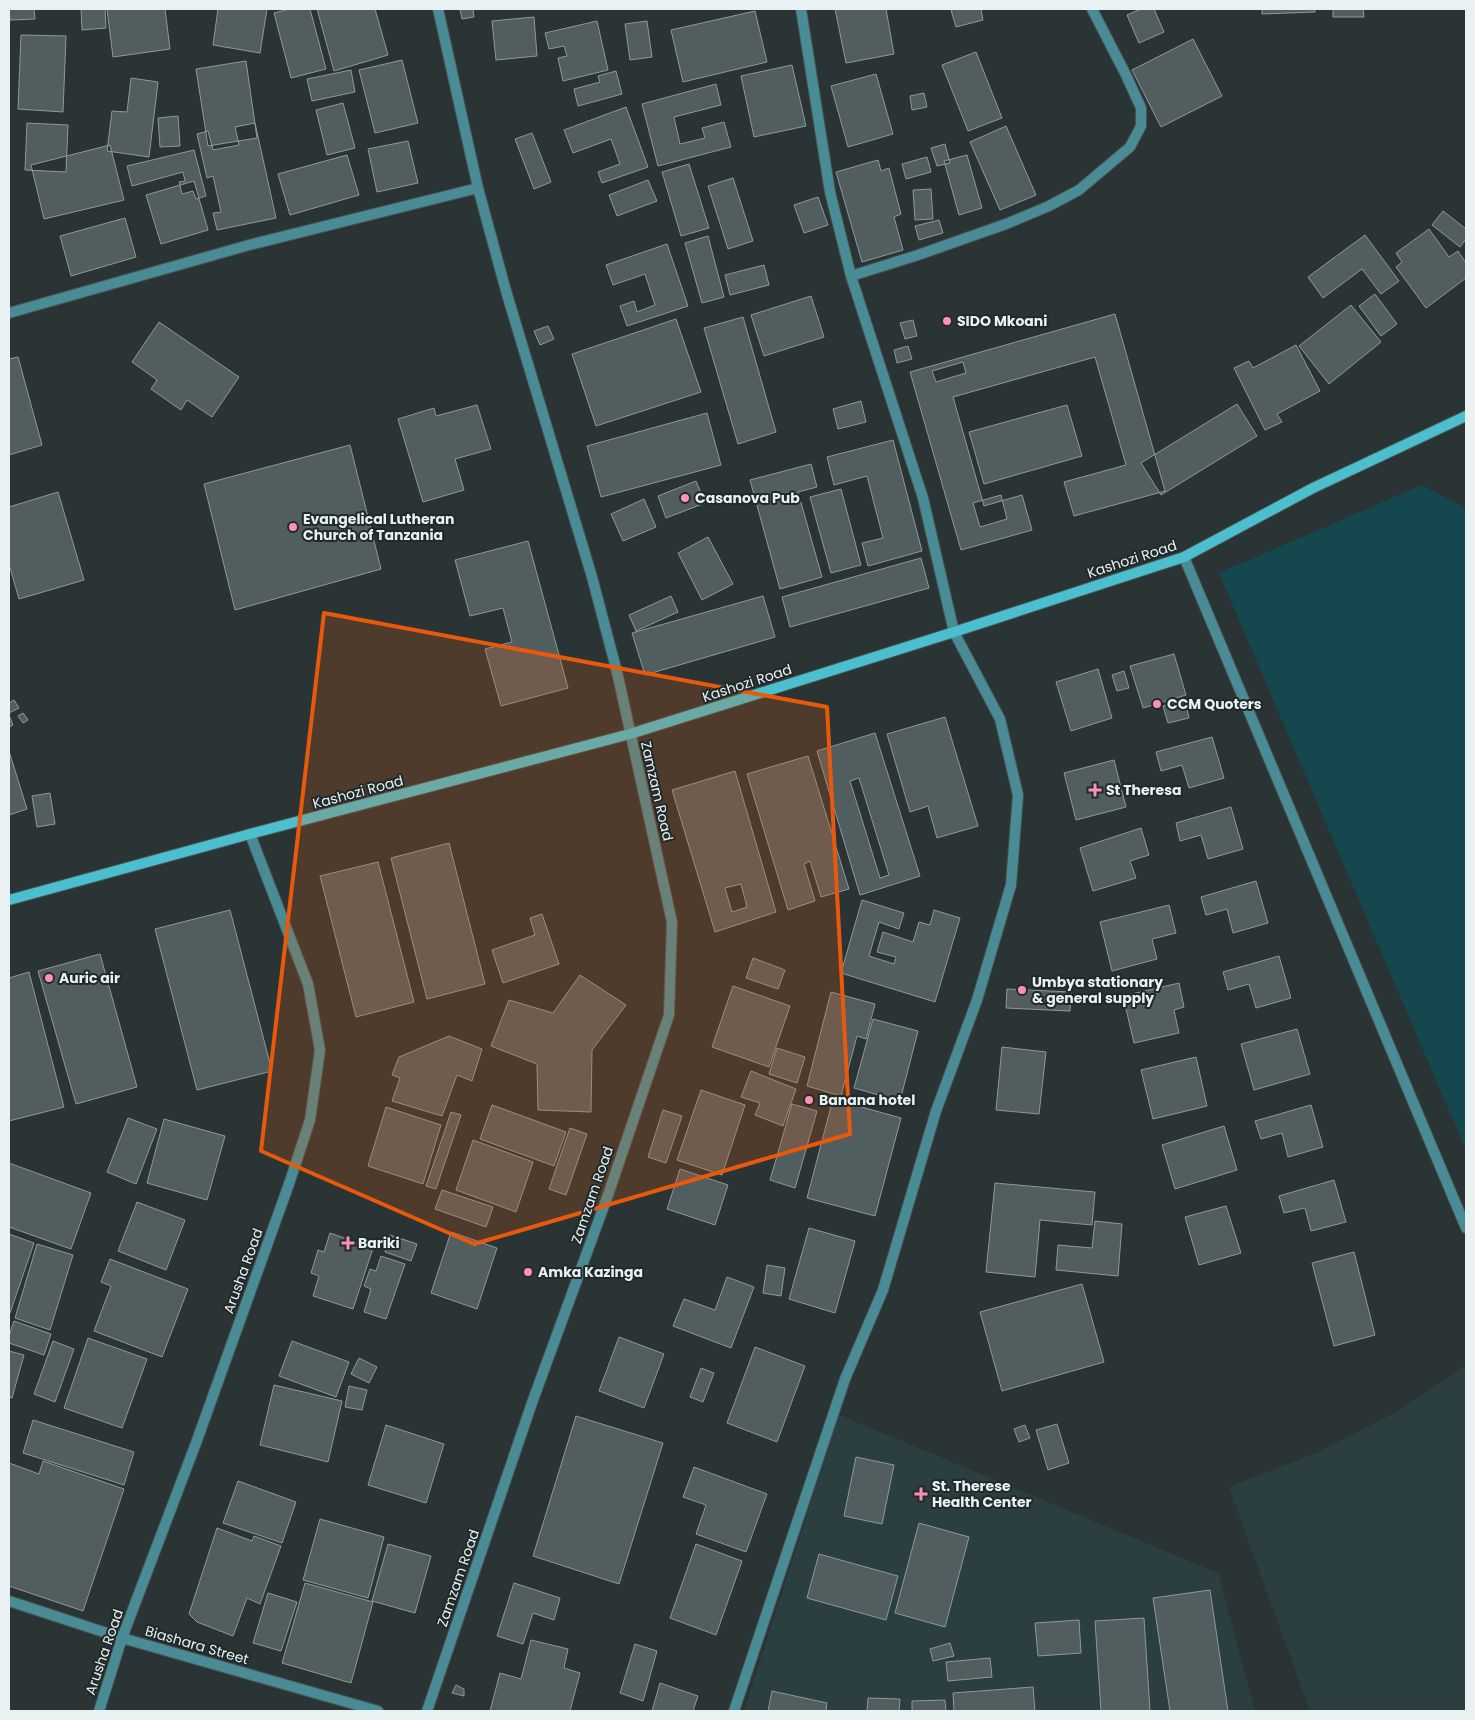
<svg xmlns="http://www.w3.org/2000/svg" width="1475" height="1720" font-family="Poppins,sans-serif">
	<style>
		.built { fill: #2b3e40 }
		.green { fill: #15484e }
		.building { fill: #525d5f; stroke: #8e999b; fill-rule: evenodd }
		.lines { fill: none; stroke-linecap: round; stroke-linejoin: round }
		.street-casing { stroke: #495253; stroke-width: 12 }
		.secondary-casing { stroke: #495253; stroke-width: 12 }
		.street { stroke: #498c95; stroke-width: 10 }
		.secondary { stroke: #4cbfce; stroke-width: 10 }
		.marked { fill: #e8590c; fill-opacity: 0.2; stroke: #e8590c; stroke-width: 4; stroke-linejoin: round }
		.poi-dot { fill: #ff8eb9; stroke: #202a2b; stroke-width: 2 }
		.labels { text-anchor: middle; stroke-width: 4; stroke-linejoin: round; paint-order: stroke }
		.poi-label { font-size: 14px; font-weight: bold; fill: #eaf1f2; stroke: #202a2b; text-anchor: start }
		.street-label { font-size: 14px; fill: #eaf1f2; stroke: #202a2b }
	</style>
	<rect width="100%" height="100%" fill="#2a3435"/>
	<path class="built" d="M1466 1365V1711H1310L1229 1487 1319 1452 1400 1410Z
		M839 1415 1218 1573 1255 1711H744Z"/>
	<path class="green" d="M1422 485 1466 509V1150L1219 573Z"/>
	<path class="building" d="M9 9H34L35 19 10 20Z
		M81 9H105L106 28 82 30Z
		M107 9H165L170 49 113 57Z
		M218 9H267L260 53 213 45Z
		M289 9H310L326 69 291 78 274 13Z
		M317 9H375L388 55 334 71Z
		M460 9H473L474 17 462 19Z
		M835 9H886L894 54 846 63Z
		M958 9H981L983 20 956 27 951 10Z
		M1141 9H1154L1164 32 1139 43 1127 15Z
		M1262 9H1315V12L1262 14Z
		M1333 9H1363L1364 17H1333Z
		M755 11 767 62 683 82 671 30Z
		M534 17 537 56 496 60 492 21Z
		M597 21 608 70 563 81 558 58 567 56 564 46 549 49 545 33Z
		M647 21 652 57 630 60 625 24Z
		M21 35 66 36 63 112 18 109Z
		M1193 39 1222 96 1161 127 1132 70Z
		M976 52 1002 118 968 131 942 65Z
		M402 60 418 123 375 133 359 70Z
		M246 61 257 138 208 146 196 69Z
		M792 65 806 126 754 137 741 76Z
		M351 70 355 92 312 101 307 79Z
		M616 71 622 94 578 106 574 89 600 82 598 76Z
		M876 74 893 134 848 147 831 86Z
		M131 78 158 82 149 157 107 151 112 111 127 112Z
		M716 84 721 105 674 117 680 144 705 138 702 128 724 122 731 147 658 166 642 104Z
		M924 93 927 107 912 110 910 96Z
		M343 103 355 148 327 155 316 110Z
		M626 107 648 167 602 183 598 172 620 164 611 139 573 153 564 130Z
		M178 116 180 146 160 147 158 118Z
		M27 123 68 125 66 172 25 170Z
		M255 123 276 218 217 230 213 213 221 212 213 176 207 178 197 134 208 131 213 150 239 145 235 127Z
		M1006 126 1036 195 1000 210 970 142Z
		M532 133 551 182 534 189 515 139Z
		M408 141 418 183 377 192 368 149Z
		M945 144 950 163 937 166 931 148Z
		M110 145 124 200 44 219 31 165Z
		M194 150 206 196 196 199 193 191 182 194 179 182 185 181 183 172 132 186 127 166Z
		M347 155 359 195 290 215 278 174Z
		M967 155 982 208 959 215 944 161Z
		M927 157 931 172 906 179 902 164Z
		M878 160 881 171 889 168 901 214 894 217 903 250 862 262 836 172Z
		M689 164 709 228 681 236 662 172Z
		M733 178 753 241 728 249 708 186Z
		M648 180 657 201 617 216 609 195Z
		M194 181 208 230 161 244 146 195Z
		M931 189 933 219 915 220 913 190Z
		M818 197 828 225 804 233 794 205Z
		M1443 211 1466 229V239L1460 247 1432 225Z
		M125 218 136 257 71 276 60 236Z
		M939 220 943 233 919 240 915 226Z
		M1429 229 1449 257 1458 251 1466 263V278L1426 308 1396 267 1402 262 1396 253Z
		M1365 235 1399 281 1381 294 1362 269 1323 298 1308 277Z
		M708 236 724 297 702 303 685 243Z
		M667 244 688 306 627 326 620 306 634 301 637 312 655 305 645 274 613 285 606 265Z
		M764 265 769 285 730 295 725 275Z
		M1375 294 1397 324 1381 336 1359 306Z
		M811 296 824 337 764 356 751 315Z
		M1351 305 1381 342 1329 384 1299 346Z
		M1115 314 1165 491 1074 516 1064 482 1126 465 1095 357 953 397 984 506 1022 495 1032 530 961 550 910 372Z
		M743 317 776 432 738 444 704 328Z
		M676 319 701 392 596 426 572 354Z
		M913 320 917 336 905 339 900 323Z
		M159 322 239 377 212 417 187 400 181 410 151 389 157 380 132 362Z
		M548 326 554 339 540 345 534 331Z
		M1296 345 1320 391 1277 414 1282 422 1265 430 1234 368 1249 361 1253 368Z
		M908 346 912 359 897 363 894 350Z
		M18 357 42 445 9 455V359Z
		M963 362 966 373 936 382 932 371Z
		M861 401 866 422 838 429 833 409Z
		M1237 404 1257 436 1161 495 1141 463Z
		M477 405 491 449 455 459 464 490 423 502 398 419 434 408 436 416Z
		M1067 405 1082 456 984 484 969 432Z
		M707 413 721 465 601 497 587 446Z
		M893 440 922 551 868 566 862 543 883 538 867 476 834 485 827 457Z
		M350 445 381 569 235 610 204 484Z
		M811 464 817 487 798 492 822 577 780 589 750 480Z
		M696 481 705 503 666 518 658 496Z
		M841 489 861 565 831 573 810 497Z
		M58 492 84 580 19 599 9 564V507Z
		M1001 495 1007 519 980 527 973 503Z
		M644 499 656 527 623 541 611 514Z
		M708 537 733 584 702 600 678 553Z
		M528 541 568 688 501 706 485 649 512 642 503 608 470 616 455 560Z
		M921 558 929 588 790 627 782 597Z
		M671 596 678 612 636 631 629 615Z
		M763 596 775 637 645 675 632 633Z
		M1174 654 1186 695 1143 708 1130 666Z
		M1098 669 1112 718 1071 731 1056 682Z
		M1124 671 1129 688 1117 691 1112 675Z
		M14 700 19 708 9 713V703Z
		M1185 700 1189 718 1168 723 1163 706Z
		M23 713 28 720 23 723 18 716Z
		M9 715 13 725 9 727Z
		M945 717 978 826 937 838 928 806 910 812 887 734Z
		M875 733 920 876 860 895 817 751ZM859 778 889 875 880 878 850 781Z
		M1212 737 1224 778 1189 788 1182 765 1161 771 1156 752Z
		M9 751 27 809 9 815Z
		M808 756 849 889 821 897 810 861 804 864 815 901 788 910 747 774Z
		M1114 760 1126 807 1076 820 1064 773Z
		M735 771 776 912 715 932 672 790ZM741 884 747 907 732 912 725 888Z
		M50 793 55 824 37 827 32 796Z
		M1231 807 1243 849 1208 859 1201 835 1180 841 1176 823Z
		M1141 828 1149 855 1130 861 1136 878 1093 891 1080 848Z
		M449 843 485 984 427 999 391 858Z
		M378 862 414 1002 356 1017 320 876Z
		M1256 881 1268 923 1233 933 1227 909 1206 915 1201 897Z
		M862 900 904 913 899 929 879 922 869 956 894 964 896 957 877 952 883 932 913 942 919 922 930 925 934 910 960 918 935 1002 841 973Z
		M1169 905 1176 933 1152 939 1157 959 1112 971 1100 922Z
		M230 910 272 1071 197 1090 155 929Z
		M542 914 559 964 503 983 492 950 535 935 530 918Z
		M100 954 137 1087 76 1104 38 971Z
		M1279 956 1291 998 1256 1008 1249 984 1228 990 1223 972Z
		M753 958 785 970 778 989 746 978Z
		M29 972 64 1107 9 1121V978Z
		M580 975 626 1005 592 1050 591 1112 538 1110 537 1064 491 1046 509 1000 553 1013Z
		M1179 983 1184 1007 1174 1010 1179 1033 1134 1043 1123 996Z
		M733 986 790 1006 769 1067 712 1047Z
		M1007 989 1071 992 1070 1011 1006 1008Z
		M831 992 875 1004 866 1039 857 1036 841 1096 807 1086Z
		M873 1019 918 1031 900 1101 854 1088Z
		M1297 1029 1310 1074 1254 1090 1241 1044Z
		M449 1036 482 1049 472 1081 457 1075 442 1116 392 1101 400 1078 392 1075 399 1057Z
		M1002 1047 1046 1052 1039 1114 996 1110Z
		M777 1048 805 1057 797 1083 769 1074Z
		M1196 1057 1207 1106 1153 1119 1141 1070Z
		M751 1071 796 1089 783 1126 755 1115 760 1103 741 1097Z
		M701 1090 745 1105 722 1175 677 1160Z
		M833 1099 901 1118 875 1216 807 1198Z
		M792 1104 817 1111 795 1188 770 1180Z
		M492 1105 566 1132 554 1166 480 1139Z
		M1311 1105 1323 1147 1288 1157 1282 1133 1261 1139 1255 1121Z
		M386 1107 441 1125 423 1184 368 1166Z
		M663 1110 682 1116 666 1163 648 1157Z
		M451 1112 461 1115 436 1189 426 1186Z
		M128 1118 157 1129 136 1184 107 1172Z
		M164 1119 225 1136 207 1200 147 1183Z
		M1224 1126 1237 1170 1175 1189 1162 1145Z
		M570 1128 587 1134 566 1195 549 1189Z
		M473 1140 533 1162 516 1212 456 1190Z
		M9 1163 91 1193 71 1249 9 1227Z
		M680 1169 728 1185 715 1225 667 1209Z
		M1334 1180 1346 1222 1311 1231 1305 1208 1284 1213 1279 1196Z
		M995 1183 1095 1192 1092 1225 1040 1220 1035 1277 986 1272Z
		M442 1190 493 1207 486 1227 435 1209Z
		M137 1202 185 1220 166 1270 118 1251Z
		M1226 1206 1241 1253 1199 1265 1185 1217Z
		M1095 1221 1122 1224 1118 1276 1056 1270 1058 1245 1092 1248Z
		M809 1228 855 1241 835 1313 789 1299Z
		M451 1232 497 1248 477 1309 431 1293Z
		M330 1233 373 1248 353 1309 313 1296 319 1276 311 1273 318 1250 324 1252Z
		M9 1234 34 1243 9 1316Z
		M390 1235 417 1244 411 1261 385 1252Z
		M37 1244 73 1255 50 1330 15 1318Z
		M1354 1252 1375 1335 1334 1346 1312 1263Z
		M381 1256 405 1264 386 1319 364 1312 371 1289 364 1286 370 1269 376 1271Z
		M110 1259 188 1289 162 1357 94 1331 111 1286 101 1282Z
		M767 1265 785 1268 781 1296 763 1293Z
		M727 1277 754 1287 731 1348 673 1326 684 1299 715 1310Z
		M1082 1284 1104 1362 1002 1391 980 1312Z
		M14 1321 51 1334 44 1355 9 1343V1336Z
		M619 1337 664 1354 644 1408 599 1391Z
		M88 1338 147 1359 122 1428 64 1408Z
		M53 1341 74 1349 55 1402 34 1394Z
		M292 1341 349 1362 336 1397 279 1376Z
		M755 1347 805 1366 777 1442 727 1423Z
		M9 1351 24 1355 12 1398 9 1397Z
		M359 1358 377 1367 369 1383 351 1374Z
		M701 1368 714 1373 703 1402 690 1397Z
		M274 1385 342 1401 328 1462 260 1445Z
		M349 1386 367 1390 362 1410 345 1407Z
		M576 1416 663 1443 619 1584 533 1556Z
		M33 1420 134 1452 124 1485 23 1453Z
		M1057 1424 1069 1463 1048 1470 1036 1430Z
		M386 1425 444 1444 426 1503 368 1485Z
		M1025 1425 1030 1438 1019 1442 1014 1429Z
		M856 1457 894 1465 882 1524 844 1516Z
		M43 1461 124 1489 83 1611 9 1586V1463L39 1474Z
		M694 1467 767 1494 746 1552 696 1534 706 1505 683 1497Z
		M238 1481 296 1502 282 1543 223 1523Z
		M320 1519 384 1537 368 1598 303 1580Z
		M919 1523 969 1537 945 1627 895 1613Z
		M217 1528 252 1541 254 1536 281 1546 260 1604 247 1598 233 1636 197 1622 189 1614Z
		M388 1544 431 1556 415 1613 372 1601Z
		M696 1544 742 1561 716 1635 670 1618Z
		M819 1554 898 1576 886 1620 807 1598Z
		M305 1583 373 1602 351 1683 282 1663Z
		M514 1583 560 1598 554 1620 533 1613 523 1644 497 1636Z
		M1210 1590 1228 1711H1170L1153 1598Z
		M268 1593 297 1602 281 1651 253 1643Z
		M1144 1618 1150 1711H1101L1095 1621Z
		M1079 1620 1081 1653 1038 1656 1035 1623Z
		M531 1640 568 1649 564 1668 580 1673 570 1711H490L500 1673 521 1679Z
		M950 1643 954 1656 933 1661 930 1649Z
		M635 1644 657 1651 643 1701 620 1693Z
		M990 1658 992 1677 948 1681 946 1662Z
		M660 1683 698 1696 693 1711H652Z
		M456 1685 464 1689V1696L452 1693Z
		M1033 1687 1035 1711H954L953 1693Z
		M772 1691 827 1703 826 1711H768Z
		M868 1698 900 1699 899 1711H867Z
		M945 1700 946 1711H912V1701Z"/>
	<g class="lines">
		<g class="street-casing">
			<path id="street" d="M851 276 918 255 1006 224 1049 206 1079 190 1130 147 1141 126V108L1126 75 1092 9
				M9 313 249 245 478 188
				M1184 557 1466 1228
				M9 1601 122 1638 378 1711
				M99 1711 122 1638 196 1443 289 1184 310 1120 320 1050 308 984 250 834
				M427 1711 533 1400 608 1195 669 1015 672 922 617 672 592 577 506 291 478 188 438 9
				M734 1711 845 1379 883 1290 936 1111 977 1000 1011 885 1018 795 1000 719 954 632 923 498 851 276 830 192 801 9"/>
		</g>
		<g class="secondary-casing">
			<path id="secondary" d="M9 900 250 834 630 734 954 632 1184 557 1313 488 1466 416"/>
		</g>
		<use href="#street" class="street"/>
		<use href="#secondary" class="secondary"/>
	</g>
	<path class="marked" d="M324 613 827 707 850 1134 474 1244 261 1151Z"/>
	<g class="poi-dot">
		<circle cx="947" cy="321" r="5"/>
		<circle cx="685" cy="498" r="5"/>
		<circle cx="293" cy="527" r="5"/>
		<circle cx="1157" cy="704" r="5"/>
		<path d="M1092.5 782.5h5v5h5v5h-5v5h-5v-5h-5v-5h5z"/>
		<circle cx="49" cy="978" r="5"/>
		<circle cx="1022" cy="990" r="5"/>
		<circle cx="809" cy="1100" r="5"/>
		<path d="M345.5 1235.5h5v5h5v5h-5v5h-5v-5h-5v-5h5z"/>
		<circle cx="528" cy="1272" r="5"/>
		<path d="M918.5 1486.5h5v5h5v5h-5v5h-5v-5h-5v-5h5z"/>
	</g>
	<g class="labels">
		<g class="poi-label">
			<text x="957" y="326">SIDO Mkoani</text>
			<text x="695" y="503">Casanova Pub</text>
			<text x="303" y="524">Evangelical Lutheran<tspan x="303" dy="16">Church of Tanzania</tspan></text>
			<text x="1167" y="709">CCM Quoters</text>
			<text x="1106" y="795">St Theresa</text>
			<text x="59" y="983">Auric air</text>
			<text x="1032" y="987">Umbya stationary<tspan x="1032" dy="16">&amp; general supply</tspan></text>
			<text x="819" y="1105">Banana hotel</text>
			<text x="358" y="1248">Bariki</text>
			<text x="538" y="1277">Amka Kazinga</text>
			<text x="932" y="1491">St. Therese<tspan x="932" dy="16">Health Center</tspan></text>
		</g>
		<g class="street-label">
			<text transform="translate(1132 559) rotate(-18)" y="5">Kashozi Road</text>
			<text transform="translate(747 683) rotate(-18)" y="5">Kashozi Road</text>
			<text transform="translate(657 791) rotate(77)" y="5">Zamzam Road</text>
			<text transform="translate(358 792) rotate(-15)" y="5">Kashozi Road</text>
			<text transform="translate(592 1195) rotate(-71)" y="5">Zamzam Road</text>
			<text transform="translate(243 1271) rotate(-70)" y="5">Arusha Road</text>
			<text transform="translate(458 1578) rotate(-71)" y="5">Zamzam Road</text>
			<text transform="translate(197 1645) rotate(16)" y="5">Biashara Street</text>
			<text transform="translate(104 1652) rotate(-71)" y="5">Arusha Road</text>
		</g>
	</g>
	<rect width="1475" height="1720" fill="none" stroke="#eaf1f2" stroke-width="20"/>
</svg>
